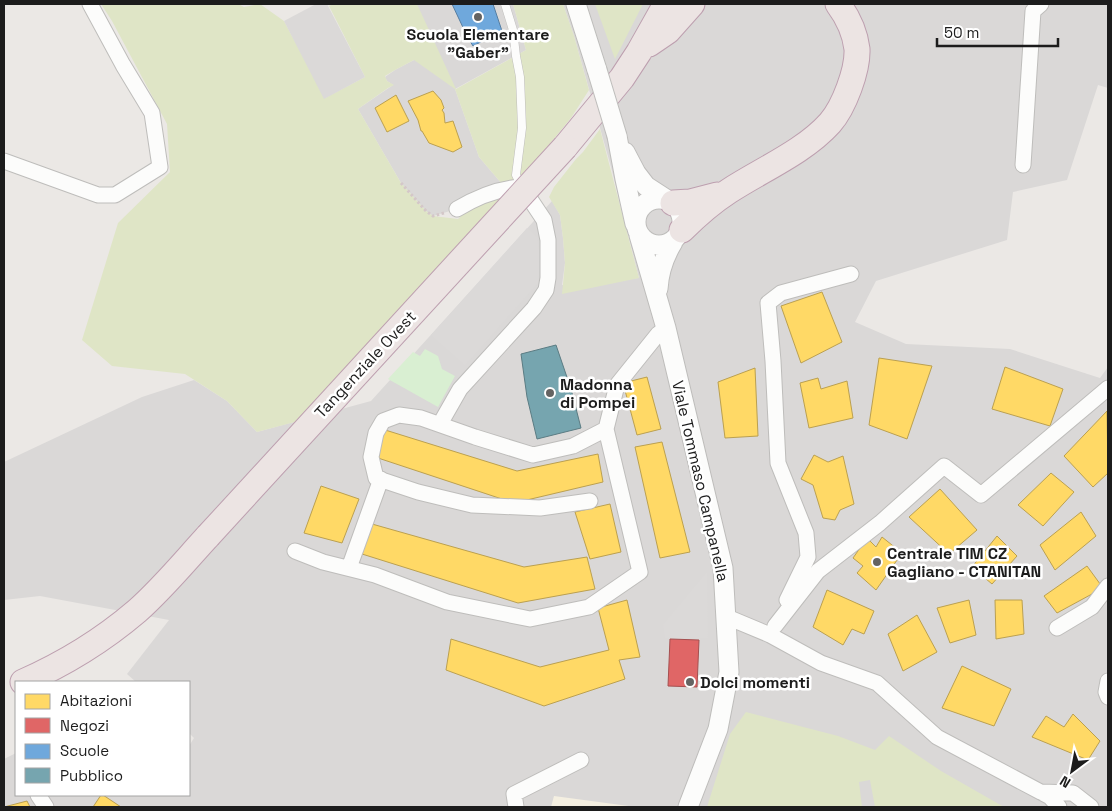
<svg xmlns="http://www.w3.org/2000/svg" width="1112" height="811" font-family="'Space Grotesk',sans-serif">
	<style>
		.residential { fill: #dad8d7 }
		.education { fill: #f4efe1 }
		.grass { fill: #dfe5c6 }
		.park { fill: #d9efd2 }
		.parking { fill: #dbd9d8 }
		.homes { fill: #ffd966; stroke: #bba050 }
		.shops { fill: #e06666; stroke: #a55050 }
		.schools { fill: #6fa8dc; stroke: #567ea2 }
		.public { fill: #76a5af; stroke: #5b7c83 }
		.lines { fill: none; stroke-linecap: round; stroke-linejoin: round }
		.service-casing { stroke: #bebdbb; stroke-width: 9 }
		.minor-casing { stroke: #bebdbb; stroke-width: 17 }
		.tertiary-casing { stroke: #bebdbb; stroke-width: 21 }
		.trunk-casing { stroke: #bd9faf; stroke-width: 27 }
		.path { stroke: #d4c7c8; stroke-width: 3; stroke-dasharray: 2.5 2.5; stroke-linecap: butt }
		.service { stroke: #fcfcfb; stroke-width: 8 }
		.minor { stroke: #fcfcfb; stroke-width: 15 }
		.tertiary { stroke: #fcfcfb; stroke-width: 19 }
		.trunk { stroke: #ece4e3; stroke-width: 25 }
		.tertiary-bridge-casing { stroke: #bebdbb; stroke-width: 21; stroke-linecap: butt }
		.trunk-bridge-casing { stroke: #bd9faf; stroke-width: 27; stroke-linecap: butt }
		.tertiary-bridge { stroke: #fcfcfb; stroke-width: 19 }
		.trunk-bridge { stroke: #ece4e3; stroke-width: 25 }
		.poi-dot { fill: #646362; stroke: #fff; stroke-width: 2 }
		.labels { text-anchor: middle; stroke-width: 5; stroke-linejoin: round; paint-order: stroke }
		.poi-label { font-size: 16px; font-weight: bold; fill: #1c1c1c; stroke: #fff; text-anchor: start }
		.street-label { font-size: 16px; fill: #1c1c1c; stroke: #fff }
	</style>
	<rect width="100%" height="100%" fill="#ebe8e5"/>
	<path class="residential" d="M416 4H513L526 50 455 89 479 157 502 184 457 209 433 216 426 211 401 183 358 109 393 85 387 81 385 77 395 70 414 60Z
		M563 4H1108V88L1098 85 1067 180 1013 192 1007 240 876 281 855 322 906 344 1010 349 1100 378 1108 367V807H4V759L16 753V795H189V746L194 738 189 733V682H136L127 674 169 620 40 596 4 600V462L142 397 194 380 227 401 257 432 371 401 552 201 560 215 563 238 565 263 562 285 639 278 611 167 574 36Z"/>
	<path class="education" d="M554 796 636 807H551Z"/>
	<path class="grass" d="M101 4H238L244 7 260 4 284 21 325 98 365 77 329 6 333 4H417L456 89 526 50 513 4H563L574 36 589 90 571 118 518 183 502 184 479 157 455 89 414 60 395 70 385 76 387 81 394 85 388 88 358 109 401 183 426 211 433 216 458 219 465 212 494 198 506 199 306 419 257 432 227 401 185 374 112 366 82 340 118 223 170 172 167 124 112 21Z
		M595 4H643L615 59Z
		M600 129 639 278 562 294 565 263 563 238 560 215 549 197 554 187 576 159 583 152Z
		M746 712 838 736 875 750 889 736 941 771 1004 807H875L870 780 859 782 862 807H707L730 734Z"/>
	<path class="park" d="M425 349 438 356 442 369 455 376 438 407 388 379 413 352 420 356Z"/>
	<path class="parking" d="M316 4H327L365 77 324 99 284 21Z
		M527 228 537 238 541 262 538 283 465 365 431 335Z
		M707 572 708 638H665L663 625Z"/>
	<path class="homes" d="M433 91 441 100 444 108 442 110 444 113 445 123 453 121 462 147 453 152 429 143 422 131H421L418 120 408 101Z
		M396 95 409 121 387 132 375 108Z
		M822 292 842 342 801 363 781 306Z
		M879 358 932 366 907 439 869 425Z
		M1005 367 1063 389 1050 426 992 409Z
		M755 368 758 436 725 438 718 382Z
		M647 377 661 429 637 435 623 383Z
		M818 378 821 389 847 381 853 418 809 428 800 383Z
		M1107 411 1108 473 1093 487 1064 456Z
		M382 429 517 471 598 454 603 482 514 503 375 457Z
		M662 442 690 552 660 558 635 447Z
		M814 455 828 462 843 456 854 504 840 510 835 520 823 518 813 485 801 479Z
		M1051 473 1074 492 1043 526 1018 505Z
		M321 486 359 499 342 543 304 533Z
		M940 489 977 530 949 554 909 517Z
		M610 504 621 552 590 559 575 512Z
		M1081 512 1096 536 1055 570 1040 545Z
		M372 524 524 567 587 557 595 589 518 603 362 554Z
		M997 536 1017 556 992 584 972 567Z
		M882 537 902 553 876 590 857 573 863 566 853 558 867 538 876 547Z
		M1087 566 1103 588 1057 613 1044 596Z
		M827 590 874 611 864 634 852 629 843 645 813 627Z
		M627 600 640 657 619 660 625 679 544 706 446 670 451 639 540 667 609 650 598 608Z
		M969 600 976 635 950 643 937 608Z
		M995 600H1022L1024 634 996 639Z
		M917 615 937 652 903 671 888 634Z
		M962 666 1011 689 994 726 942 708Z
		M1073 714 1100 741 1088 760 1032 737 1046 716 1064 727Z
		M101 795H103L121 807H93Z
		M27 801 30 807H4Z"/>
	<path class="shops" d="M670 639 699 640 697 687 668 686Z"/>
	<path class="schools" d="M452 4H493L502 31 473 46 467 36Z"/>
	<path class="public" d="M556 345 571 389 581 428 537 439 527 397 521 354Z"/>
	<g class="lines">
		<g class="service-casing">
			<path id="service" d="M505 4 513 30 516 56 520 77 522 128 516 175 522 187"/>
		</g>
		<g class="minor-casing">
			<path id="minor" d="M4 161 98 195H115L160 167 152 113 123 65 90 4
				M1023 165 1033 11 1041 4
				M440 424 460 389 534 308 546 290 548 278V240L544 220 522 187C498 188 477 197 457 209
				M590 501 540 508 472 505 418 492 376 478 371 457 376 433 383 421 399 415 421 418 475 437 533 455 573 446 606 429
				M295 551 323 562 375 575 447 602 530 619 589 607 640 572 606 429 617 385 658 334 666 328
				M349 568 381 479
				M787 600 808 557 806 533 778 463 773 361 768 303 781 293 851 274
				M727 617 770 635 821 663 877 683 937 737 1050 797 1059 807
				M775 626 818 571 880 523 944 466 981 495 1108 388
				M1057 628 1092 607 1108 586
				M1108 681 1106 692 1108 697
				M1041 792 1073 793 1091 807
				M38 795 46 807
				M516 807 514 794 581 760"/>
		</g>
		<g class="tertiary-casing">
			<path id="tertiary" d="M576 4 597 70
				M617 136 625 179 635 224
				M625 152 636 173 646 186 666 199
				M636 222a23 23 0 1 1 46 0a23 23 0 1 1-46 0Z
				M639 235 666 328 723 568 729 672 718 729 688 807
				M658 289C659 271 664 257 673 242"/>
		</g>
		<g class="trunk-casing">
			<path id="trunk" d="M649 44 668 31 692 4
				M565 147 622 78 639 52 666 4
				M673 203 690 202 717 195
				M682 230C696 216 712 202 729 191 761 170 804 152 830 123 844 107 858 70 857 49 855 33 847 16 838 4
				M23 682C64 664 103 640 137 611 163 588 185 561 208 536"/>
		</g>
		<path class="path" d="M401 183 426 211 433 216 444 213"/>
		<use href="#service" class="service"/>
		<use href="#minor" class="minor"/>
		<use href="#tertiary" class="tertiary"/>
		<use href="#trunk" class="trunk"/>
		<g class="tertiary-bridge-casing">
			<path id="tertiary-bridge" d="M597 70 617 136"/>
		</g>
		<g class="trunk-bridge-casing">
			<path id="trunk-bridge" d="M208 536 565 147"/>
		</g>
		<use href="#tertiary-bridge" class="tertiary-bridge"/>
		<use href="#trunk-bridge" class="trunk-bridge"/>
	</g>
	<g class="poi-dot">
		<circle cx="478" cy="17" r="5"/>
		<circle cx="550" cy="393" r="5"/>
		<circle cx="877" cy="562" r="5"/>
		<circle cx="690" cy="682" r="5"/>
	</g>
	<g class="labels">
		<g class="poi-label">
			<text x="478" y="40" text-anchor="middle">Scuola Elementare<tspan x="478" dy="18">"Gaber"</tspan></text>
			<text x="560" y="390">Madonna<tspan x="560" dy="18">di Pompei</tspan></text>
			<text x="887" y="559">Centrale TIM CZ<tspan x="887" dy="18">Gagliano - CTANITAN</tspan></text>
			<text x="700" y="688">Dolci momenti</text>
		</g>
		<g class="street-label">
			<text transform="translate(365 364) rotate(-47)" y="6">Tangenziale Ovest</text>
			<text transform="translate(701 481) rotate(77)" y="6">Viale Tommaso Campanella</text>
		</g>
	</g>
	<rect width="1112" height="811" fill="none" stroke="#1c1c1c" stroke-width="10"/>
	<rect x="15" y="681" width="175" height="115" fill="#ffffff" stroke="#a4a4a4"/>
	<rect x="25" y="694" width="25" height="15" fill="#ffd966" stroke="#a4a4a4"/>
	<text x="60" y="706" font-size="15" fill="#1c1c1c">Abitazioni</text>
	<rect x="25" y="718" width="25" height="15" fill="#e06666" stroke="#a4a4a4"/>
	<text x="60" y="731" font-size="15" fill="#1c1c1c">Negozi</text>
	<rect x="25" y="744" width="25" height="15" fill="#6fa8dc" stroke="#a4a4a4"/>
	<text x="60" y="756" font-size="15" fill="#1c1c1c">Scuole</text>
	<rect x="25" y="768" width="25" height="15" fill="#76a5af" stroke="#a4a4a4"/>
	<text x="60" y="781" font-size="15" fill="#1c1c1c">Pubblico</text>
	<g transform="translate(1072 771) rotate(212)" stroke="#ffffff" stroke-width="4" paint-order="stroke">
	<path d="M0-4L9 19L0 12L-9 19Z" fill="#1c1c1c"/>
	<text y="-8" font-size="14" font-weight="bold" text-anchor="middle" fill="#1c1c1c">N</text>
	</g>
	<path d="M937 38v8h121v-8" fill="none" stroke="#1c1c1c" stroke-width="2.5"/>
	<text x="944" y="38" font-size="15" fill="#1c1c1c" stroke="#ffffff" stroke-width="4" paint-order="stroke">50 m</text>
</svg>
